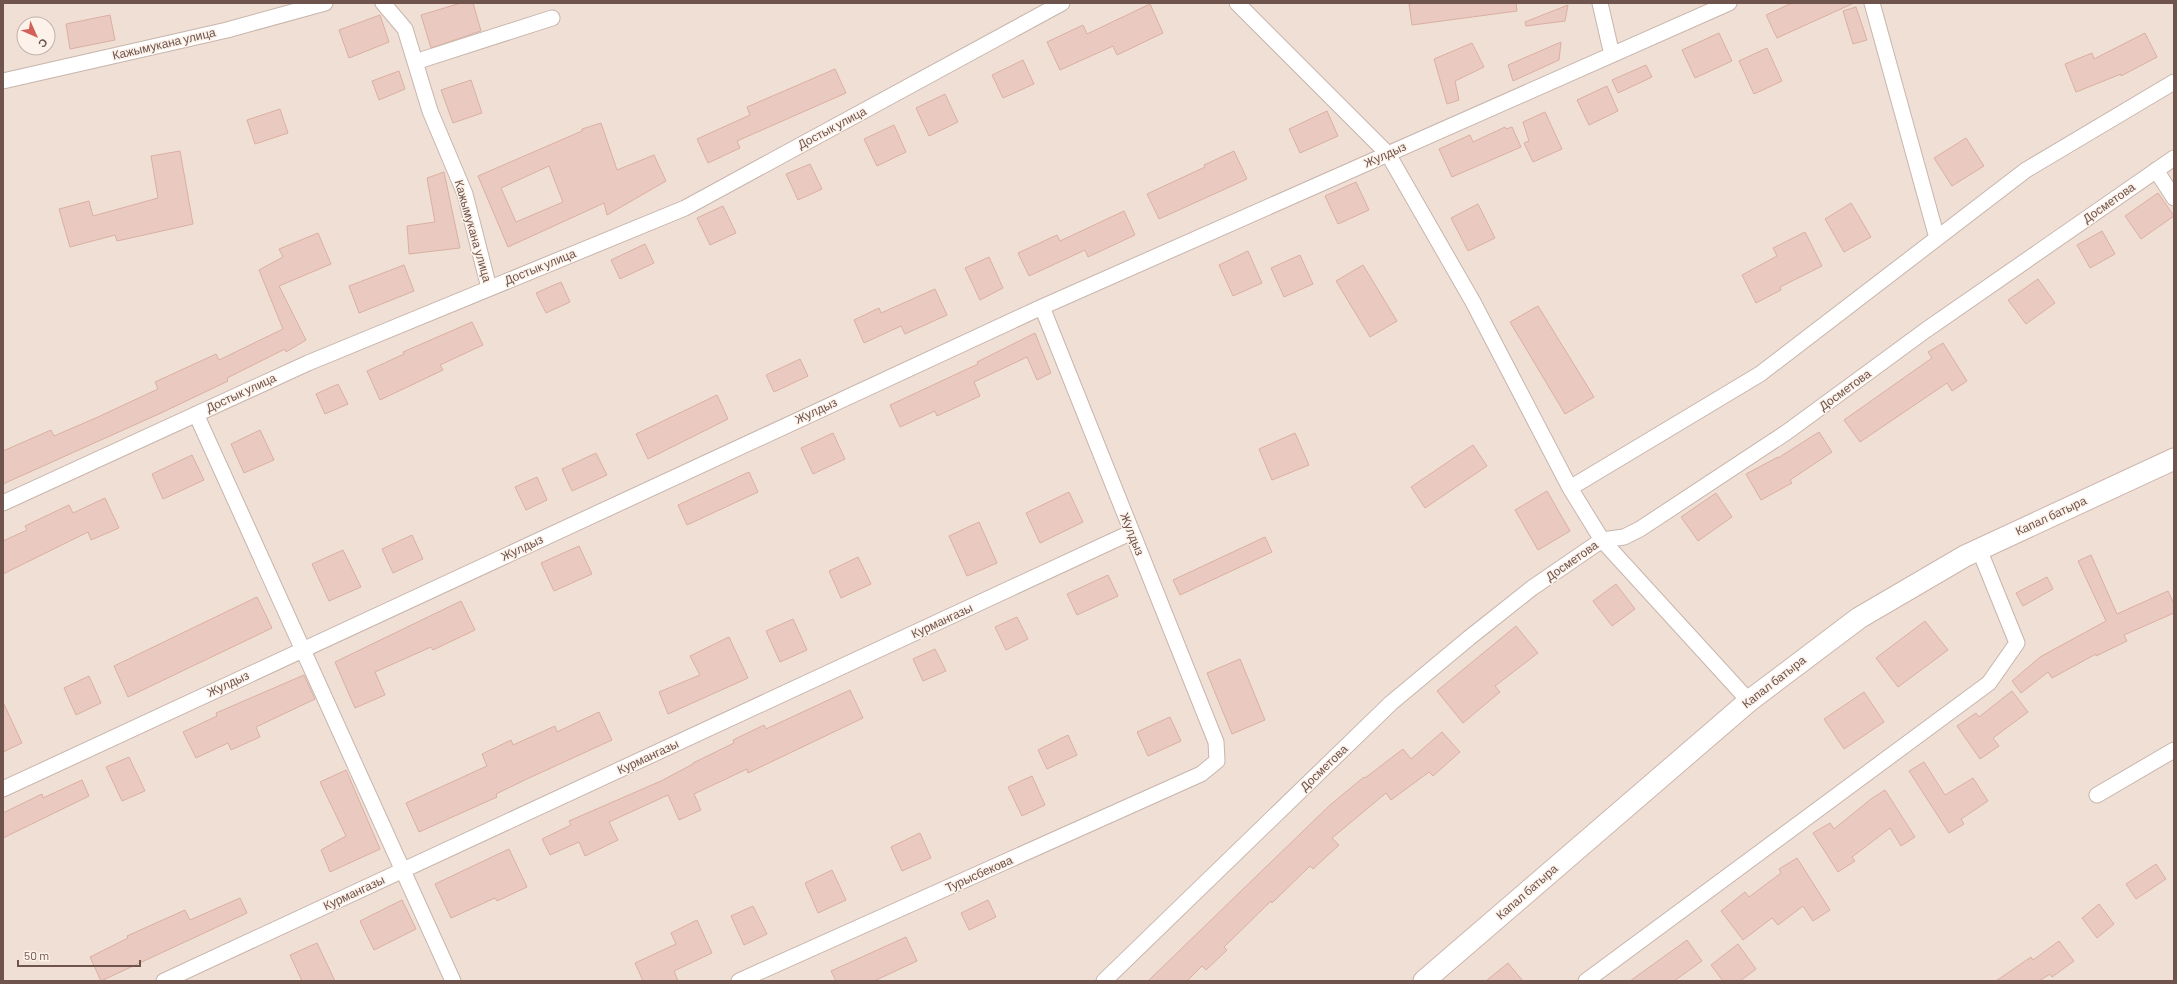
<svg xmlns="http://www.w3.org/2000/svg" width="2177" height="984" font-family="Barlow,sans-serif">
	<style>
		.residential { fill: #efdfd4; fill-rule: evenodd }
		.building { fill: #eacac0; stroke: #dbafa2; fill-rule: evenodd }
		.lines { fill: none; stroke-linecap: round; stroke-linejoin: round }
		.minor-casing { stroke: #c8b5ac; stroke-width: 17 }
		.secondary-casing { stroke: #cdb6ad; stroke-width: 23 }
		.minor { stroke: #fff; stroke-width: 15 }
		.secondary { stroke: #fff; stroke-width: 21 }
		.labels { text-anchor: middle; stroke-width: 3; stroke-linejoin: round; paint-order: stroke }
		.street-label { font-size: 12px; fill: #6e544d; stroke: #fcf2ea }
	</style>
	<rect width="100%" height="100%" fill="#f9eee4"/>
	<path class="residential" d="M3 3H2174V981H3ZM24 24H48V48H24Z"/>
	<path class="building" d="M461 3H473L481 31 431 48 421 15Z
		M1417 3H1516L1517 11 1412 25 1409 4Z
		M1792 3H1854L1777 38 1766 15Z
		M1150 4 1163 33 1117 55 1113 46 1060 70 1047 42 1083 25 1087 34Z
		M1568 5 1565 21 1526 26 1525 22Z
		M1856 7 1867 40 1853 44 1843 11Z
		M110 15 115 40 70 49 66 24Z
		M380 15 389 42 349 58 339 30Z
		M1719 33 1732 61 1695 78 1682 50Z
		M2145 33 2157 57 2121 76V74L2076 92 2065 64 2092 53 2094 59Z
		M1561 42 1559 60 1513 81 1508 65Z
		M1472 43 1484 67 1455 81 1459 100 1447 104 1434 59Z
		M1767 48 1782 81 1754 94 1739 61Z
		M1023 60 1034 84 1003 98 992 75Z
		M1646 65 1652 77 1618 93 1612 80Z
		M835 69 846 93 737 141 740 148 708 163 697 139 750 115 747 107Z
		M399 71 405 89 379 100 372 81Z
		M471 80 482 113 453 123 441 90Z
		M1607 86 1618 111 1589 125 1577 100Z
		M945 94 958 122 929 136 916 108Z
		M280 109 288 133 255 144 247 120Z
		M1327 111 1338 136 1300 153 1289 129Z
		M1545 112 1562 149 1533 162 1524 143 1529 141 1523 122Z
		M601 123 617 170 654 155 666 181 607 215 604 203 508 247 478 176 582 131V129ZM549 166 563 202 516 222 501 188Z
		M894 125 906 152 877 166 864 139Z
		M1505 127 1506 129 1512 127 1521 147 1452 177 1439 149 1470 135 1473 142Z
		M1966 138 1984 166 1952 186 1934 158Z
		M180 151 193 224 117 241 115 235 70 247 59 209 89 201 93 216 158 198 151 156Z
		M1234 151 1247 179 1159 219 1147 194 1205 167 1204 165Z
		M810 164 822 189 798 200 786 174Z
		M444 172 460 248 409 254 407 226 435 222 427 178Z
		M1356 182 1369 210 1338 224 1325 196Z
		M2158 193 2174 216 2141 239 2125 216Z
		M1851 203 1871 237 1844 252 1825 219Z
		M1478 204 1495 238 1468 251 1451 218Z
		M723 206 736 233 710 245 697 218Z
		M1124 211 1135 235 1088 257 1085 250 1029 276 1018 253 1057 235 1060 241Z
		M2102 231 2115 254 2090 268 2077 245Z
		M1805 232 1822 266 1780 287 1781 290 1756 303 1742 275 1777 256 1773 248Z
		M318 233 331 264 279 286 306 340 286 352 285 349 227 378 228 381 161 413 3 484V451L51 430 54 436 98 417 158 389 155 382 216 354 219 360 283 329 259 270 283 257 279 249Z
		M645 244 654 263 620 279 611 260Z
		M1248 251 1262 283 1233 296 1219 265Z
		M1300 255 1313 284 1284 297 1271 268Z
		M989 257 1003 288 980 300 965 268Z
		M404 265 414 291 359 313 349 286Z
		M1363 265 1397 321 1370 337 1336 281Z
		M2038 279 2055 303 2026 324 2008 300Z
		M561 282 570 302 546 313 536 293Z
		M935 289 947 315 905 334 901 326 864 343 854 320 879 308 881 313Z
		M1538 306 1594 397 1565 414 1510 322Z
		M472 322 483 345 440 365 443 370 380 400 367 371 404 354 403 352Z
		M1035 333 1051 373 1037 380 1027 357 974 382 980 396 937 416 935 411 900 427 890 405 978 364 977 362Z
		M1943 343 1967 381 1952 391 1947 383 1860 442 1844 420 1932 358 1928 352Z
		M800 359 808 376 774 392 766 375Z
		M338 384 348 404 325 414 316 394Z
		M717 395 728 419 648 459 636 434Z
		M260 430 274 460 244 473 231 444Z
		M1819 432 1832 452 1790 480 1792 483 1761 500 1746 474 1778 457V458Z
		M833 433 845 459 813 474 801 448Z
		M1295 433 1309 465 1272 480 1259 449Z
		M1473 445 1487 466 1425 508 1411 487Z
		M596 453 607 475 572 491 562 469Z
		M192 455 204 480 163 499 152 474Z
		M749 472 758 492 687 525 678 505Z
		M537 477 547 500 526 510 515 487Z
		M1547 491 1570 531 1538 550 1515 510Z
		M1069 492 1083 522 1040 543 1026 513Z
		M1716 493 1732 517 1698 541 1681 517Z
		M105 498 119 528 91 540 88 532 3 574V541L27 530 25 526 69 505 73 513Z
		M979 522 997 563 967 576 949 536Z
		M412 535 423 559 393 573 382 549Z
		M1265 537 1272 552 1180 595 1173 580Z
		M579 546 592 574 554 591 541 563Z
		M343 550 361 587 329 601 312 564Z
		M2091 555 2117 614 2168 591 2174 604V613L2124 635 2127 641 2096 656V654L2052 678 2048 672 2021 693 2012 681 2040 657 2106 621 2078 561Z
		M858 557 871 584 841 598 829 571Z
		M1108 575 1118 596 1077 615 1067 594Z
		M2047 577 2053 589 2023 606 2016 593Z
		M1616 584 1635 609 1612 626 1593 601Z
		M257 597 272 628 128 697 114 666Z
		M461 601 475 630 433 650 431 647 375 672 385 695 355 708 335 662Z
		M1017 617 1028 639 1006 650 995 627Z
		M793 619 807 650 780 662 766 631Z
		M1925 621 1948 650 1898 687 1876 658Z
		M1516 626 1538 653 1495 686 1500 692 1463 723 1437 691Z
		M729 637 748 678 668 714 659 692 700 675 690 656Z
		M935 649 946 671 923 681 913 659Z
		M1240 659 1265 720 1232 734 1207 673Z
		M304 675 315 699 256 727 260 737 231 750 228 743 196 758 183 732 217 716 216 713Z
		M89 676 101 703 76 715 64 688Z
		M850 690 863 718 748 773 747 769 694 794 701 810 679 820 668 795 609 822 618 840 585 856 579 842 550 855 542 839 571 825 569 821 661 781 693 764V763L734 743 733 740 764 725 766 729Z
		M2012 691 2028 712 1993 738 1999 746 1980 759 1957 726 1976 713 1979 717Z
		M1864 692 1884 722 1844 749 1824 719Z
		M3 702 22 743 3 752Z
		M599 712 612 740 529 778 496 794 497 797 419 832 406 803 487 766 482 754 511 740 513 745 555 726 557 732Z
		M1170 717 1181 741 1148 756 1137 732Z
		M1442 732 1460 752 1433 776 1429 772 1391 800 1386 793 1332 838 1339 845 1313 869 1310 866 1272 903 1271 901 1224 947 1227 950 1206 970 1202 966 1187 981H1148L1330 805 1364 777 1365 778 1403 749 1411 759Z
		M1068 735 1077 755 1047 769 1038 750Z
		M129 757 145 791 122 801 106 767Z
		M1924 762 1945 795 1973 778 1988 801 1961 819 1964 824 1949 833 1909 771Z
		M346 770 380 849 330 872 321 850 346 836 320 782Z
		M1032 776 1045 805 1022 816 1008 787Z
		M82 780 89 796 3 838V813L42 794 43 798Z
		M1885 790 1915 837 1901 846 1890 828 1852 857 1855 861 1838 872 1813 833 1830 823 1834 829 1871 799Z
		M920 833 931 858 902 871 891 847Z
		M509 849 527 887 497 901 495 898 451 918 435 884Z
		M1797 858 1830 910 1813 921 1803 906 1778 925 1772 918 1743 940 1721 911 1745 892 1749 897 1781 873 1779 869Z
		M2156 864 2166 879 2136 899 2126 884Z
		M832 870 846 900 818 913 805 883Z
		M240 898 247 913 101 981 90 957 128 938 127 936 185 910 190 920Z
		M402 900 416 929 374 950 360 921Z
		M988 900 996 917 969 930 961 913Z
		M2099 904 2114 924 2097 938 2082 918Z
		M753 906 767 934 744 945 731 916Z
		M697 920 712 953 674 971 678 981H643L635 963 676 944 671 933Z
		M906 937 917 961 874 981H836L831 971Z
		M1687 940 1702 961 1674 981H1630Z
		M2059 941 2074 961 2052 977 2050 974 2039 981H1996L2031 957 2033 960Z
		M317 943 335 981H302L290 955Z
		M1738 944 1756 969 1740 981H1723L1711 965Z
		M1508 963 1523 981H1486Z"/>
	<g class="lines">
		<g class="minor-casing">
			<path id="minor" d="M383 3 405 29 430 111 465 194 489 288
				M1237 3 1388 154 1473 302 1570 488 1602 540 1749 701
				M1600 3 1612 55
				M1872 3 1937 238
				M415 62 552 18
				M3 81 227 30 325 3
				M2156 170 2174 198
				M196 414 453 981
				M1570 488 1760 374 2026 170 2174 82
				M3 503 308 363 685 208 1062 3
				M3 789 1042 307 1729 3
				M2097 795 2174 750
				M164 981 1132 532
				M739 981 1201 774 1217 761 1216 742 1042 307
				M1104 981 1391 703 1469 638 1532 588 1602 540 1624 537 1640 529 1787 432 1926 330 2174 158
				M1586 981 1989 683 2017 643 1979 549"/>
		</g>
		<g class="secondary-casing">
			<path id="secondary" d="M1424 981 1749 701 1859 618 1965 556 2174 459"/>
		</g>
		<use href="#minor" class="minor"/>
		<use href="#secondary" class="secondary"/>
	</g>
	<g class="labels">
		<g class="street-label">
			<text transform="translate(164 44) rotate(-13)" y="4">Кажымукана улица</text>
			<text transform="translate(832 128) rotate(-28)" y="4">Достык улица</text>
			<text transform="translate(1385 155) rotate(-24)" y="4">Жулдыз</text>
			<text transform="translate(2109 203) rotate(-35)" y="4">Досметова</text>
			<text transform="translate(473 231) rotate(74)" y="4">Кажымукана улица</text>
			<text transform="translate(540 267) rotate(-22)" y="4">Достык улица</text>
			<text transform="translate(1845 390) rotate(-36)" y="4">Досметова</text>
			<text transform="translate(241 393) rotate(-25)" y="4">Достык улица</text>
			<text transform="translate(816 411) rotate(-25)" y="4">Жулдыз</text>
			<text transform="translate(2051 516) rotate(-25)" y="4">Капал батыра</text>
			<text transform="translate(1132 534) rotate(68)" y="4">Жулдыз</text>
			<text transform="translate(522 548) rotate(-25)" y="4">Жулдыз</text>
			<text transform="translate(1572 561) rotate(-35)" y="4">Досметова</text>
			<text transform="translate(942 621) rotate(-25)" y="4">Курмангазы</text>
			<text transform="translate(1774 682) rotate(-38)" y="4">Капал батыра</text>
			<text transform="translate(228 684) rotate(-25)" y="4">Жулдыз</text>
			<text transform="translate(648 757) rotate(-25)" y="4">Курмангазы</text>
			<text transform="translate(1324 768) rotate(-44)" y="4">Досметова</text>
			<text transform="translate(979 874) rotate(-24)" y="4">Турысбекова</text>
			<text transform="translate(1527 892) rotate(-41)" y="4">Капал батыра</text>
			<text transform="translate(354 893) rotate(-25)" y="4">Курмангазы</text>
		</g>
	</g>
	<rect width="2177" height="984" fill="none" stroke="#6e544d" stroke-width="8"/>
	<g transform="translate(36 36) rotate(135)"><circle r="19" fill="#fcf2ea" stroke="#c3b3ab"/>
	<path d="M0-3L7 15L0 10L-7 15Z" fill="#d36159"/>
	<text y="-6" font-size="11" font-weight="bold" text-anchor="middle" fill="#6e544d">С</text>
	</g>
	<path d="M18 960v6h122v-6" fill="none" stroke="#6e544d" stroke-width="2"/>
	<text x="24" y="960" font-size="12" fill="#6e544d" stroke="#fcf2ea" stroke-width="3" paint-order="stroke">50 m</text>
</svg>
